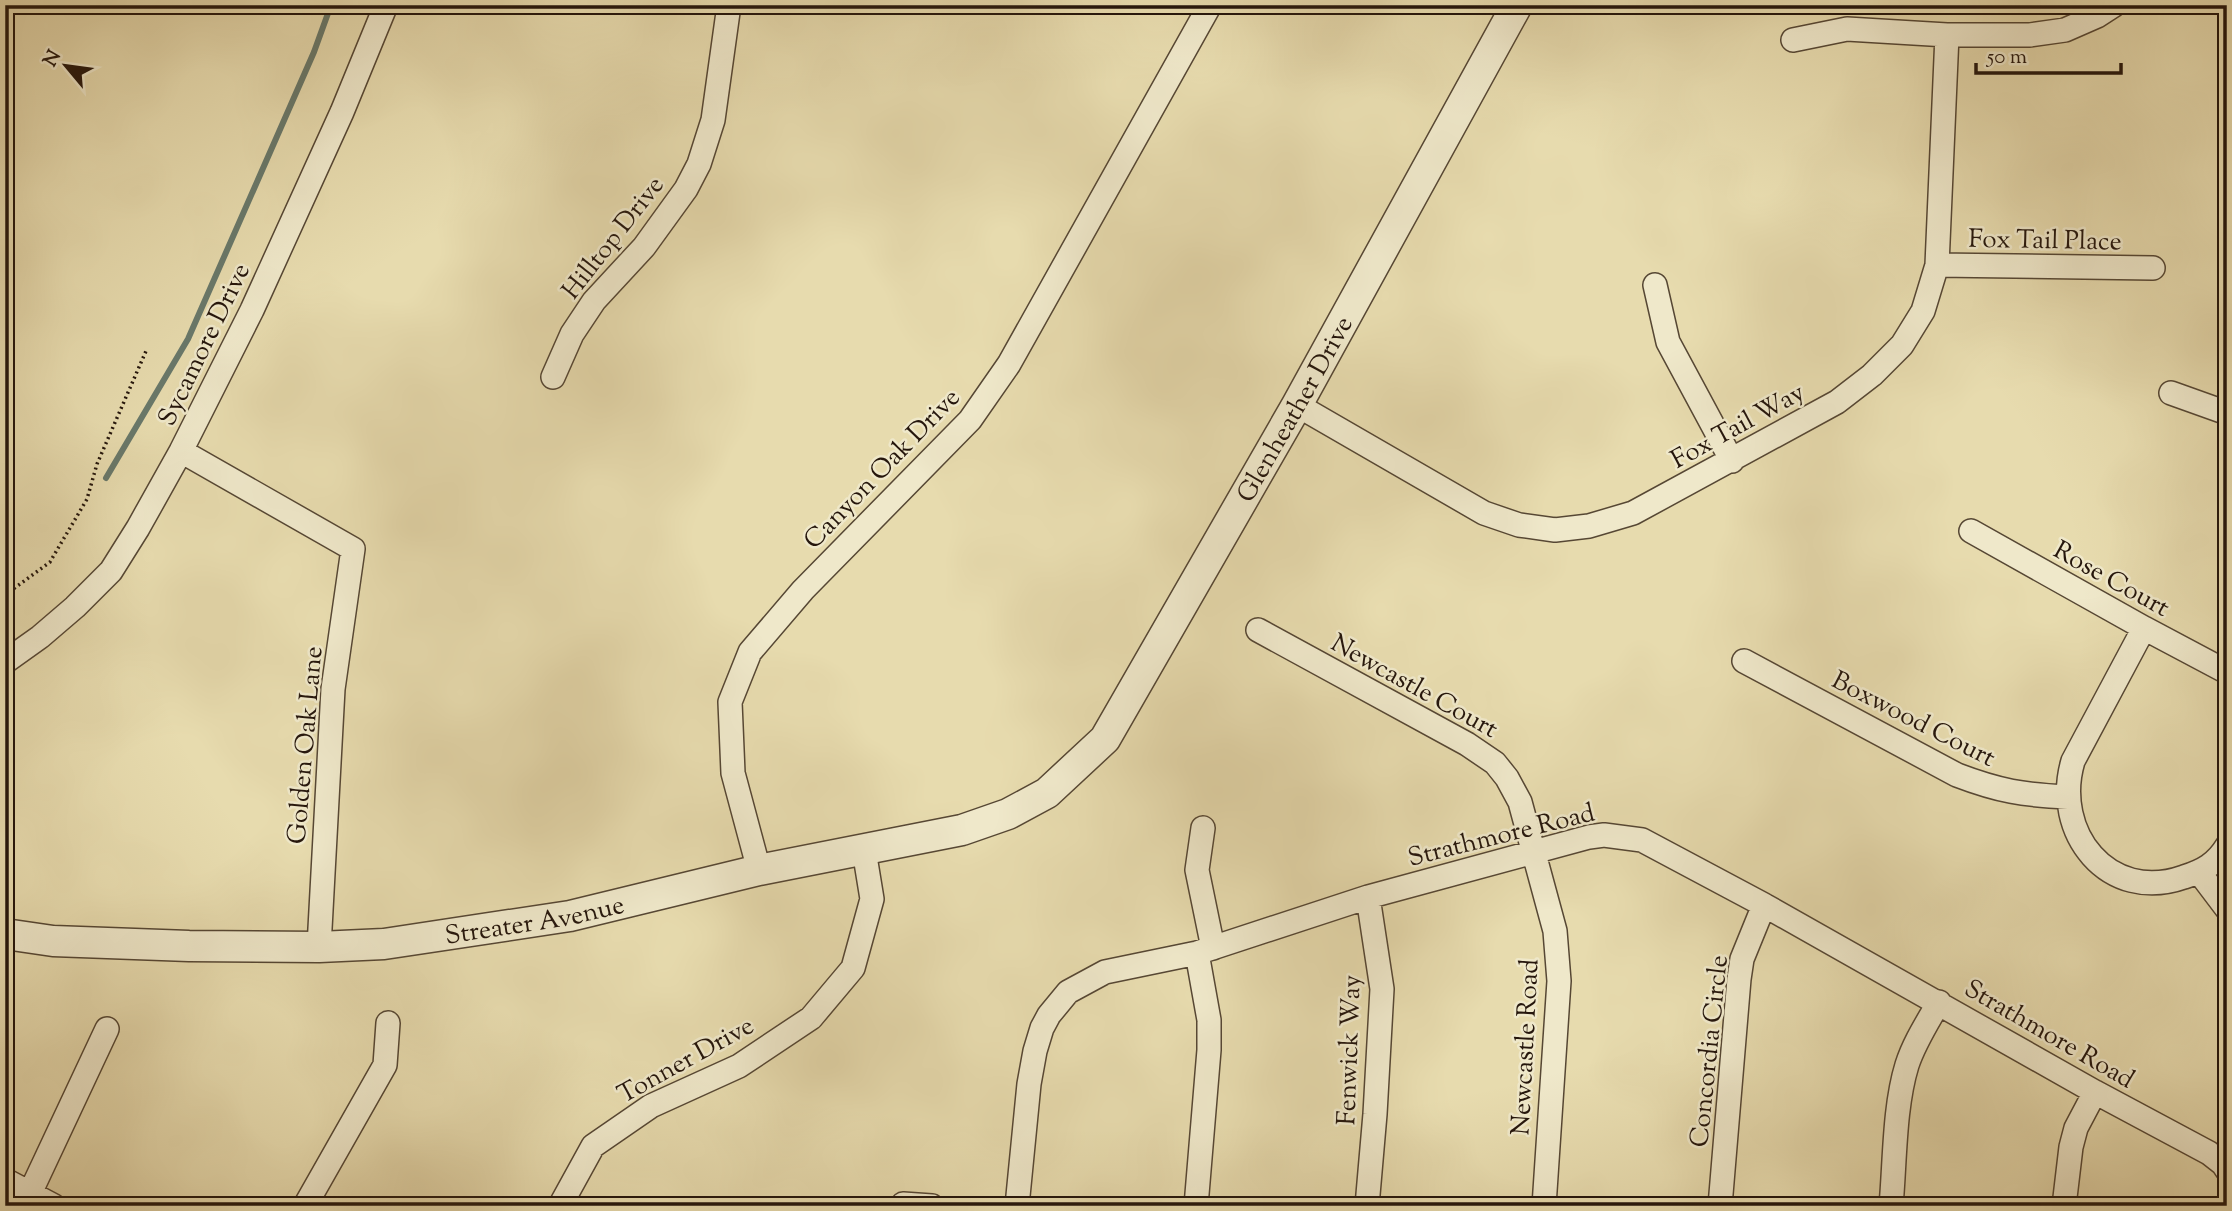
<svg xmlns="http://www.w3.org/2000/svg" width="2232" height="1211" font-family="'Sorts Mill Goudy',serif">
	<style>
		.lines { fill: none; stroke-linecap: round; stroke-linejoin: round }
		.stream { stroke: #69796b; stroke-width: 6 }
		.minor-casing { stroke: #564734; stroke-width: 26 }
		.tertiary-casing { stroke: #564734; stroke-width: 33 }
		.path { stroke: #25160c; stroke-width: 3.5; stroke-dasharray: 2 3.5; stroke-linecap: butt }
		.minor { stroke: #efe8ca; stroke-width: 23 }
		.tertiary { stroke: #efe8ca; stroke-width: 30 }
		.labels { text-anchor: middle; stroke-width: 5; stroke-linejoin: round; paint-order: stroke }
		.street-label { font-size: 26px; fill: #25160c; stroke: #efe8ca }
	</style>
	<rect width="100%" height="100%" fill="#e7dbae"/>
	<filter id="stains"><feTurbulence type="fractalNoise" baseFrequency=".00286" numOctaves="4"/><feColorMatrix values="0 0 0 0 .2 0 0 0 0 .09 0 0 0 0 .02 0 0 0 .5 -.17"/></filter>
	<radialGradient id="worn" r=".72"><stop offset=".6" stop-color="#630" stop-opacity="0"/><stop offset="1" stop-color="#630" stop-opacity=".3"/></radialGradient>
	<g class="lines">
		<path class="stream" d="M106 478 188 339 314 52 331 5"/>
		<g class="minor-casing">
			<path id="minor" d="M1793 40 1847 29 1947 35H2030L2065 30 2097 16 2114 5
				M1937 265 2153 268
				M1655 285 1668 342 1732 461
				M553 377 572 334 594 301 644 247 686 189 699 164 713 120 729 5
				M2171 393 2227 413
				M1297 405 1484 513 1519 525 1555 530 1589 526 1633 513 1837 402 1872 375 1902 345 1923 311 1937 265 1947 35
				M181 451 353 549 333 689 319 947
				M1971 531 2144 628 2227 672
				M2144 628 2073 761C2052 832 2108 904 2184 877 2203 871 2216 864 2227 846
				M1258 630 1467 744 1495 763 1507 778 1520 802 1555 931 1559 981 1544 1206
				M1744 661 1957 775C1999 791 2023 795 2068 797
				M5 662 40 637 75 607 111 571 138 528 181 451 252 310 342 112 386 5
				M1203 828 1197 870 1213 948
				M759 870 733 773 730 702 750 652 803 590 970 420 1009 364 1210 5
				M2199 872 2227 909
				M5 1180 54 1206
				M903 1204 932 1206
				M24 1206 107 1029
				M305 1206 385 1065 388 1023
				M560 1206 593 1146 651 1106 739 1066 811 1018 853 968 872 899 864 850
				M1017 1206 1029 1084 1035 1051 1042 1028 1049 1015 1068 992 1105 972 1197 953 1368 897 1589 837 1604 835 1642 840 1764 905 2095 1092 2209 1153 2223 1164 2227 1170
				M1196 1206 1209 1050V1020L1197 953
				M1367 1206 1375 1114 1382 989 1368 897
				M1720 1206 1739 979 1742 959 1764 905
				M1891 1206C1895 1162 1894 1107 1907 1065 1914 1043 1927 1023 1939 1002
				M2064 1206 2071 1147 2076 1128 2095 1092"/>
		</g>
		<g class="tertiary-casing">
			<g id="tertiary">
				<path id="s1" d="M5 934 53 941 189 946 319 947 384 944 570 916 759 870 962 830 1008 814 1047 793 1105 739 1297 405 1517 5"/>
			</g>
		</g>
		<path class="path" d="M5 595 50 562 87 499 97 464 146 351"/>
		<use href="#minor" class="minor"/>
		<use href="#tertiary" class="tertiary"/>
	</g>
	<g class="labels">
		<g class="street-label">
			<text transform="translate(612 237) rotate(-52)" y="9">Hilltop Drive</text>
			<text transform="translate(2045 239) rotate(1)" y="9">Fox Tail Place</text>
			<text transform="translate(203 344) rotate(-64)" y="9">Sycamore Drive</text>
			<text dy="9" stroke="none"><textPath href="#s1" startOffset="1522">Glenheather Drive</textPath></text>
			<text transform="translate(1737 425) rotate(-29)" y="9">Fox Tail Way</text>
			<text transform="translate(881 468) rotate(-46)" y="9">Canyon Oak Drive</text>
			<text transform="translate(2112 578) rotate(29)" y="9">Rose Court</text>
			<text transform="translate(1415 685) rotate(29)" y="9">Newcastle Court</text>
			<text transform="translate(1914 718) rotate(27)" y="9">Boxwood Court</text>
			<text transform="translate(304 745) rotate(-85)" y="9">Golden Oak Lane</text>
			<text transform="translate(1501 834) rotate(-14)" y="9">Strathmore Road</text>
			<text dy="9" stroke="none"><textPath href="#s1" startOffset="532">Streater Avenue</textPath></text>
			<text transform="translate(2050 1033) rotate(30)" y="9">Strathmore Road</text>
			<text transform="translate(1524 1047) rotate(-87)" y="9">Newcastle Road</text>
			<text transform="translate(1348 1050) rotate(-88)" y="9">Fenwick Way</text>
			<text transform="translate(1708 1051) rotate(-84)" y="9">Concordia Circle</text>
			<text transform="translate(685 1059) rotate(-29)" y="9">Tonner Drive</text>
		</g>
	</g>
	<rect width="2232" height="1211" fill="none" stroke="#e7dbae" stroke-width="28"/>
	<rect x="7" y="7" width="2218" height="1197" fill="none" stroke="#25160c" stroke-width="3.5"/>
	<rect x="14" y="14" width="2204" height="1183" fill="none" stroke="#25160c" stroke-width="2"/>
	<g transform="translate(66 66) rotate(299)" stroke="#efe8ca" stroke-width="5" paint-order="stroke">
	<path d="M0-5L12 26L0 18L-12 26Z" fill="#25160c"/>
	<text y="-10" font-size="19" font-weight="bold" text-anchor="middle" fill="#25160c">N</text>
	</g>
	<path d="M1976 63v10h145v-10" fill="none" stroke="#25160c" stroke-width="3.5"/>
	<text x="1987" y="63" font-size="21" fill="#25160c" stroke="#efe8ca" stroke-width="5" paint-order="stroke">50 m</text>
	<rect width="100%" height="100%" filter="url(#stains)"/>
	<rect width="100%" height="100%" fill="url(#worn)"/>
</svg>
